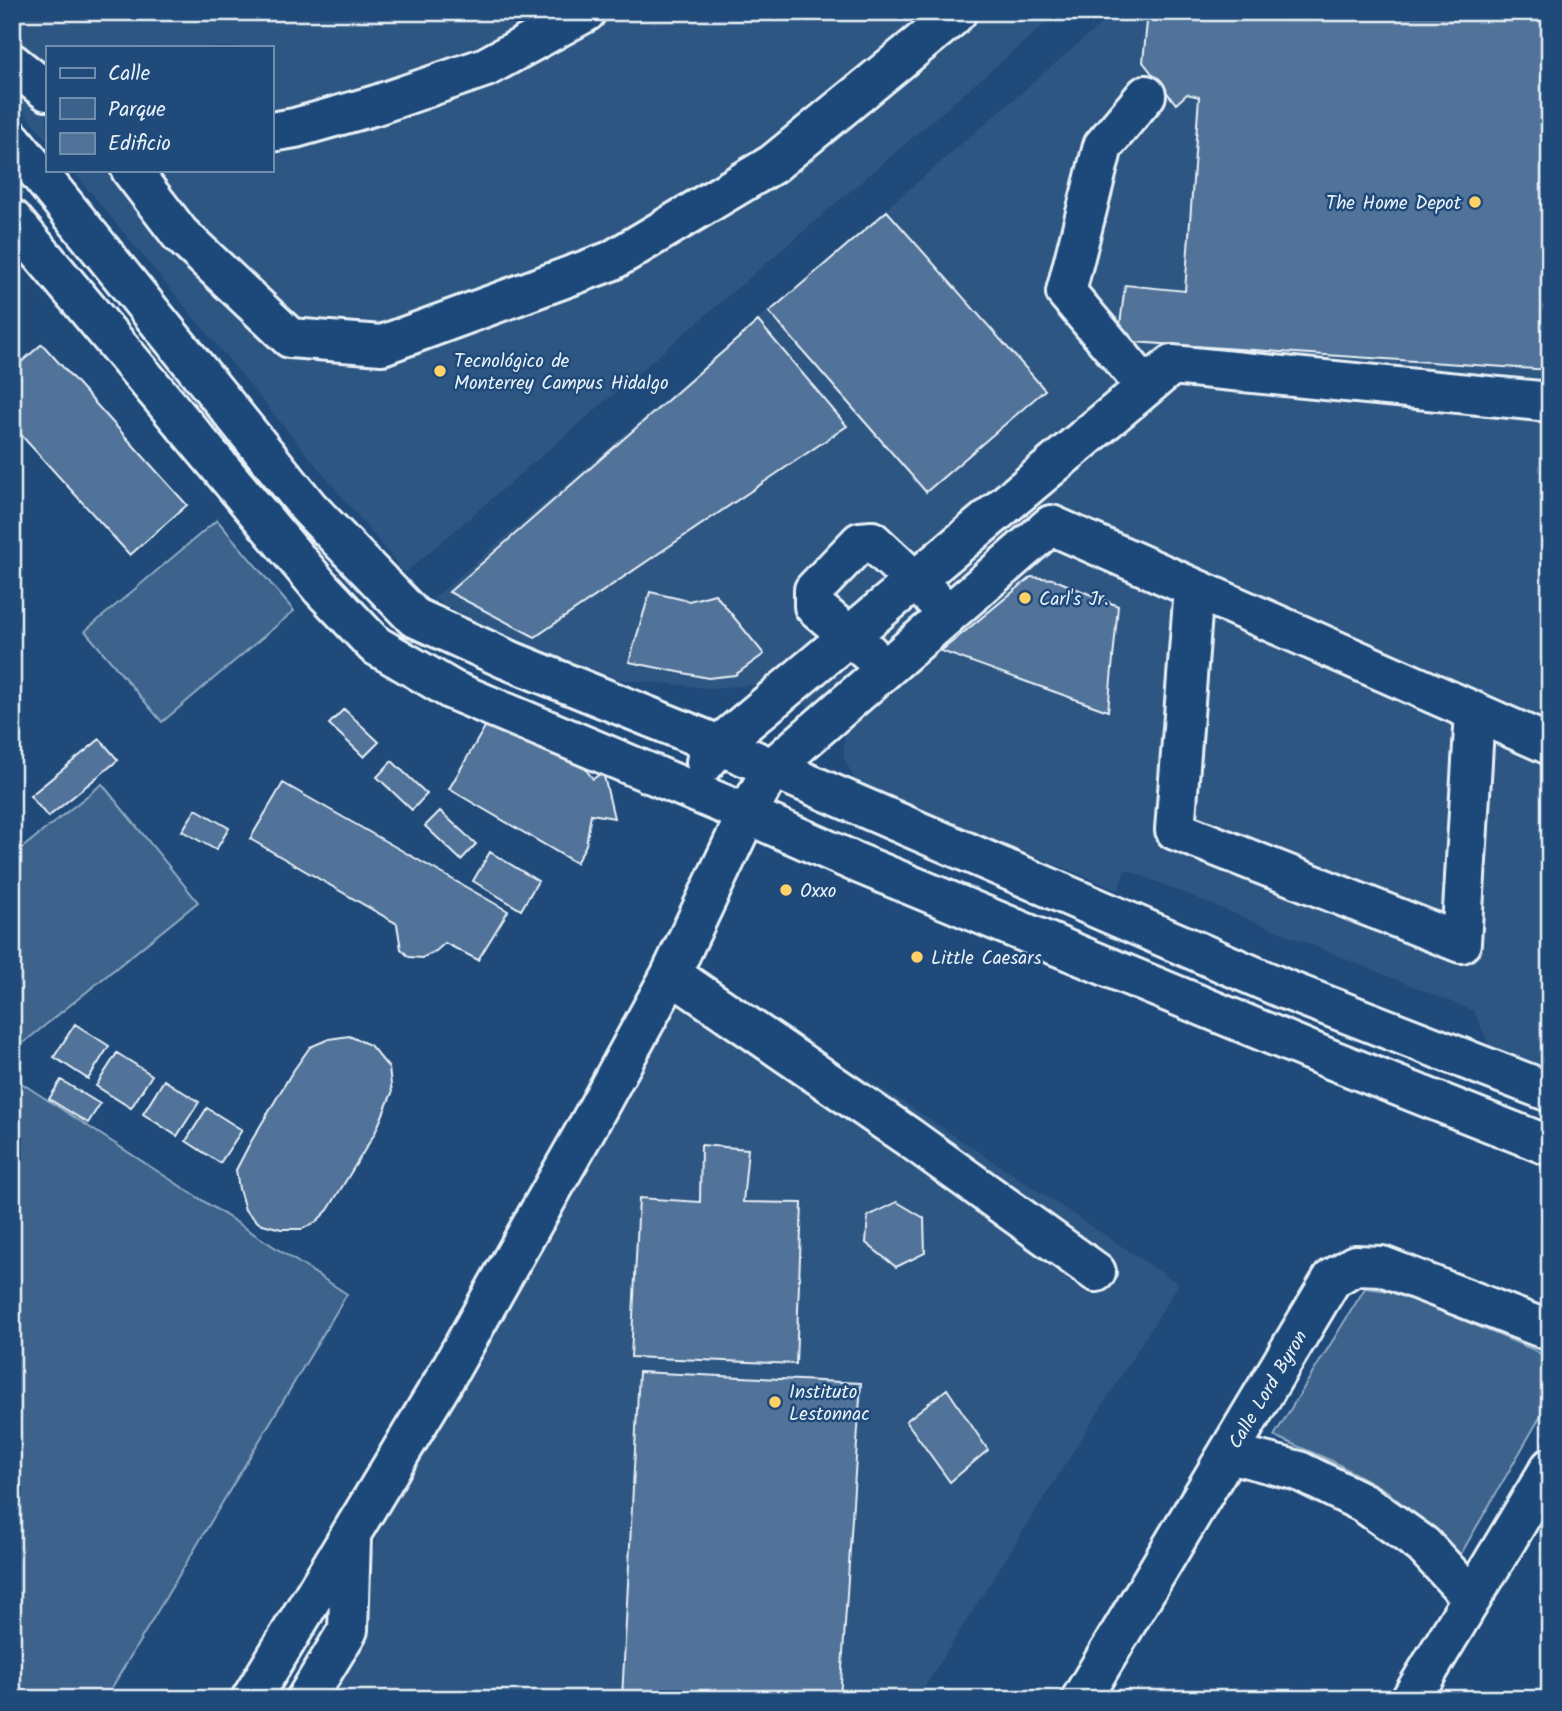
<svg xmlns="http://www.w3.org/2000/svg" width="1562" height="1711" font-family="Kalam,sans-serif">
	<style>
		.built { fill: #2e5683 }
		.green { fill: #3c628c; stroke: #92aac2; stroke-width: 2 }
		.building { fill: #517399; stroke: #e8f1f8; stroke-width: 2 }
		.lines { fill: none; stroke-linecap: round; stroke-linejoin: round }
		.minor-casing { stroke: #e8f1f8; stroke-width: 44 }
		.minor { stroke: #1f4a7a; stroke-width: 38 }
		.poi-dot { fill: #ffd166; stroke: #1f4a7a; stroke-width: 2.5 }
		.labels { text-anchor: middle; stroke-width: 5; stroke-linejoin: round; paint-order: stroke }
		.poi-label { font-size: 19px; fill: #e8f1f8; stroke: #1f4a7a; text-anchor: start }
		.street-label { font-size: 19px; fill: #e8f1f8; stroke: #1f4a7a }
	</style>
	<rect width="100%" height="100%" fill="#1f4a7a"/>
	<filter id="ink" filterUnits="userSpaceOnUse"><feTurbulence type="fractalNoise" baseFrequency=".0143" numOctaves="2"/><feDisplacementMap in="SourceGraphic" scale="14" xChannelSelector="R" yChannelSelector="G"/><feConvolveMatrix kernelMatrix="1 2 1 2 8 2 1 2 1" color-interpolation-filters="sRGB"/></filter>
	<g filter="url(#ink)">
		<path class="built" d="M12 12H1059L405 573 72 170H271V47H47V140L12 97Z
			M1115 12H1550V1069L1489 1045 1474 1011 1125 869 1119 890 857 785 844 758V728L771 684 709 688 618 679 528 647 433 599Z
			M680 966 905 1103 1179 1284 917 1699H326L383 1520Z"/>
		<path class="green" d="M217 520 294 611 162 722 85 631Z
			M102 784 198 902 12 1052V856Z
			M12 1077 347 1294 105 1699H12Z
			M1365 1288 1389 1291 1434 1308 1532 1349 1548 1358 1550 1361V1400L1458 1559 1428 1527 1387 1491 1332 1461 1274 1436Z"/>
		<path class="building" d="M1148 12H1550V370L1118 341 1125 285 1185 291 1199 97 1187 94 1176 104 1143 62Z
			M887 211 1045 390 926 492 769 312Z
			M758 321 847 426 535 637 449 592Z
			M42 344 187 505 130 555 12 425V370Z
			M1031 577 1053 579 1118 606 1108 711 941 651Z
			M650 592 689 601 715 594 764 654 735 675 708 678 629 662Z
			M344 709 379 742 364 757 329 724Z
			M493 713 580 762 593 779 603 772 614 818 591 814 586 845 576 863 449 789Z
			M100 739 118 760 48 817 30 796Z
			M392 761 427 794 412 810 377 777Z
			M283 783 508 911 478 960 445 943 436 951 422 958 409 957 401 949 397 924 250 839Z
			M196 809 229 828 216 850 182 831Z
			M440 811 476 844 461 860 425 826Z
			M490 852 538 881 521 910 473 881Z
			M75 1024 109 1046 88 1079 54 1057Z
			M349 1036 370 1045 389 1068 392 1093 375 1133 328 1210 316 1222 302 1229H281L259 1223 245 1210 239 1189 236 1170 249 1145 291 1074 310 1047 329 1039Z
			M117 1053 152 1075 131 1108 96 1086Z
			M61 1080 100 1104 88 1123 49 1099Z
			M164 1080 199 1102 177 1136 143 1114Z
			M207 1108 242 1130 220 1163 186 1141Z
			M701 1145 748 1149 743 1202 802 1203 796 1364 631 1357 639 1198 700 1202Z
			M897 1202 924 1218 925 1253 896 1267 866 1243 868 1216Z
			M639 1372 861 1383 840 1699H622Z
			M947 1389 988 1450 950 1482 906 1421Z"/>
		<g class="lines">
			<g class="minor-casing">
				<path id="minor" d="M12 63 47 91
					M271 132 295 128 376 105 486 67 586 12
					M12 140 309 508 414 617 506 659 719 745 1284 989 1550 1092
					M131 170 180 234 290 338 382 345 611 261 773 164 951 18 957 12
					M12 219 321 588 375 645 452 690 747 814 855 862 1330 1059 1550 1146
					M1146 387 1066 292 1103 146 1146 95
					M1194 588 1175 830 1461 943 1475 712
					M869 653 814 606V590L860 542 872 541 934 599
					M706 762 719 745 1172 365 1550 402
					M671 974 910 1138 1096 1272
					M1229 1453 1299 1471 1364 1503 1423 1545 1472 1598
					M251 1699 443 1382 589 1124 671 974 747 814 772 768 1051 525 1550 745
					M306 1699 348 1630 351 1538
					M1081 1699 1332 1279 1355 1265 1382 1266 1550 1331
					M1411 1699 1550 1468"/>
			</g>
			<use href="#minor" class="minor"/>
		</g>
	</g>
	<g class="poi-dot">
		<circle cx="1475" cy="202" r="7"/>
		<circle cx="440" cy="371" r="7"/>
		<circle cx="1025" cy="598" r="7"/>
		<circle cx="786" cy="890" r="7"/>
		<circle cx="917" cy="957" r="7"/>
		<circle cx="775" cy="1402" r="7"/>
	</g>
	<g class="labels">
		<g class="poi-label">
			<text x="1461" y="209" text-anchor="end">The Home Depot</text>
			<text x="454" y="367">Tecnológico de<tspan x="454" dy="22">Monterrey Campus Hidalgo</tspan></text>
			<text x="1039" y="605">Carl's Jr.</text>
			<text x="800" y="897">Oxxo</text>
			<text x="931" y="964">Little Caesars</text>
			<text x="789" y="1398">Instituto<tspan x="789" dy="22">Lestonnac</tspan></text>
		</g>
		<g class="street-label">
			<text transform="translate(1267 1389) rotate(-59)" y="7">Calle Lord Byron</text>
		</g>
	</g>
	<rect width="1562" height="1711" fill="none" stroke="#1f4a7a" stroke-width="42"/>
	<rect x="21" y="21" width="1520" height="1669" fill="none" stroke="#e8f1f8" stroke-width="2.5" filter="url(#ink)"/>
	<rect x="46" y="46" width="228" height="126" fill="#1f4a7a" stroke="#6f8dac" stroke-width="2"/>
	<rect x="60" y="68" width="35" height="10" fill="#1f4a7a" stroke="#6f8dac" stroke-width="2"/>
	<text x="108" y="80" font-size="21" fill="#e8f1f8">Calle</text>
	<rect x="60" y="98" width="35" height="21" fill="#3c628c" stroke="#6f8dac" stroke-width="2"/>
	<text x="108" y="116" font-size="21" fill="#e8f1f8">Parque</text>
	<rect x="60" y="133" width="35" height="21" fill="#517399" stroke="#6f8dac" stroke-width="2"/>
	<text x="108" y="150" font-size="21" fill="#e8f1f8">Edificio</text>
</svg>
